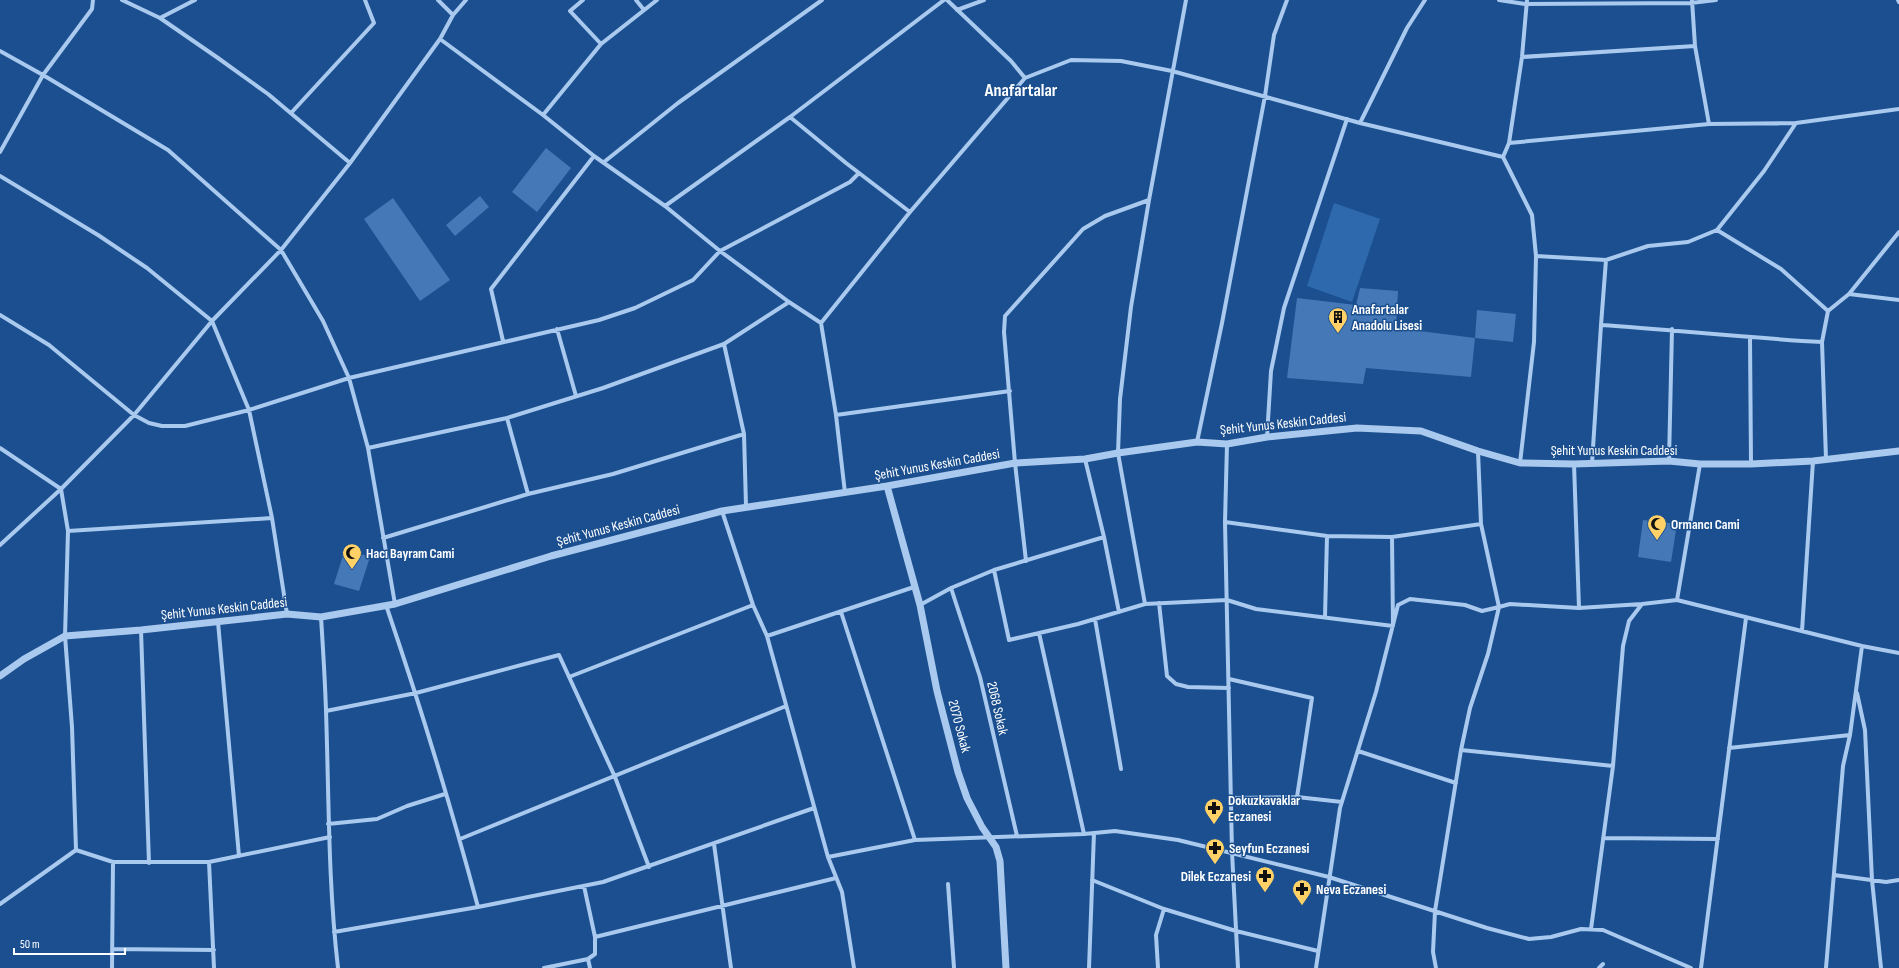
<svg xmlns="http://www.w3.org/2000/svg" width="1899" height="968" viewBox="0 0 1899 968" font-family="'Sofia Sans Condensed',sans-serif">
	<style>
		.green { fill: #2e69ad }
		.building { fill: #4478b7 }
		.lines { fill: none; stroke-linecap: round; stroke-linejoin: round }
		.minor { stroke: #a9c9ee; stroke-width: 4 }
		.tertiary { stroke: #a9c9ee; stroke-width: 7 }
		.labels { text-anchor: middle; stroke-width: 3; stroke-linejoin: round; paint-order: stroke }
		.poi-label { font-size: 14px; font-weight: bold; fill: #fff; stroke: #1b4f8f; text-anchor: start }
		.street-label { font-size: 14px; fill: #fff; stroke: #1b4f8f }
		.district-label { font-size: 18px; font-weight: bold; fill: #fff; stroke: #1b4f8f }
	</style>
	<rect width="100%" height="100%" fill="#1b4f8f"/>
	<path class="green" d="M1334,203L1380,219L1352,302L1307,286Z"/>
	<path class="building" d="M546,148L571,168L537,212L512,192Z
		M480,196L489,207L455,236L446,225Z
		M393,198L450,280L420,301L364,219Z
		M1360,288L1398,291L1396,328L1475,338L1471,377L1366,368L1363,384L1287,378L1297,298L1356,305Z
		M1477,310L1516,314L1513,342L1475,338Z
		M1643,520L1677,524L1671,562L1638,557Z
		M345,549L370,557L359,591L334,584Z"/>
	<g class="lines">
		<path class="minor" d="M122,0L160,18L218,58L268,94L350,163
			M438,0L453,15
			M583,0L570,11L601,44
			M636,0L644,10
			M947,0L1011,61L1025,78
			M1499,0L1525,4L1691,3L1716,0
			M1898,0L1899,2
			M957,10L984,0
			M160,18L195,0
			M440,39L543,115L594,156L665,206L720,251L789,302L821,323
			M0,51L43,75L168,150L281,250L323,321L349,378L368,448L395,604
			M1522,57L1695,46
			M291,113L374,23L365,0
			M543,115L601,44L657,0
			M790,117L846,163L910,212
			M1360,123L1407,28L1425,0
			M1709,124L1796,123
			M1509,143L1709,124L1695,46L1692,0
			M0,152L43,75L92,9L93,0
			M604,162L678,103L822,0
			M0,176L98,235L147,268L212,321L249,410L272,518L287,614
			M665,206L790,117L944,0
			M1717,230L1781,269L1828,311
			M1536,256L1606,260L1648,246L1688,242L1717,230L1764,171L1796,123L1899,109
			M1849,294L1899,300
			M0,315L49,345L134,415L149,423L162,426H185L249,410L349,378L599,320L635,308L693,280L720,251L850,182L859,173
			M1601,325L1606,260
			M557,329L576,396
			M1750,338L1751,464
			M503,341L491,289L594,156
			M724,344L744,434L746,506
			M836,415L1010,391
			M507,418L528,494
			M1267,437L1271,371L1284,308L1347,119
			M1197,442L1222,323L1265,96L1274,35L1287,0
			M1227,444L1225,522L1232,852L1238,968
			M0,448L61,489L0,545
			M368,448L507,418L603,388L724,344L789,302
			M1085,459L1104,537L1119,612
			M1826,459L1822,342L1828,311L1849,294L1899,232
			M1669,461L1672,329
			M1520,463L1534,342L1536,256L1532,215L1503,157L1509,143L1522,57L1527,0
			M1592,463L1601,325C1675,330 1748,338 1822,342
			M1574,464L1579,608
			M845,493L836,415L821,323L910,212L1025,78L1071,60L1121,61L1172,71L1360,123L1503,157
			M722,511L753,605L767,636L828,857L842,892L854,968
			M1225,522L1327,536L1392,537L1481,524
			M68,531L272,518
			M383,538L528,494L613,474L744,434
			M1026,561L1015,463L1004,332L1005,316L1083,229L1105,216L1149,200
			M994,570L1009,640L1078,624L1145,604L1227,600L1256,609L1393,626L1392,537
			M951,588L980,677L1017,836
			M1677,600L1700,464
			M1159,603L1167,676L1176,684L1188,687L1229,688
			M1145,604L1118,453L1120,399L1131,307L1149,200L1186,0
			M386,605C420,705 451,806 478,907
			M920,605L951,588L994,570L1104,537
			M841,612L915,840
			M321,617C323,648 325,679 326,711C329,797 328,882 338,968
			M1325,617L1327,536
			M1095,619L1121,769
			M218,622L239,856
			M141,630L149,863
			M1802,631L1813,461
			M1039,633L1084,834
			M767,636L914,587
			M569,677L753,605
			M1229,679L1312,698L1297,797
			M1857,693L1865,730L1872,880L1881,968
			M326,711L416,693L559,655L615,777L649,867
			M1729,748L1850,735
			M1461,750L1613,766
			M1358,751L1456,783
			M1231,798L1297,797L1342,802
			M328,824L377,819L407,806L445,794
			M1603,838L1718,839
			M460,839L786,706
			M714,844L731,968
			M76,850L72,727L65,636L68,531L61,489L134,415L212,321L281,250L350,163L440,39L453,15L466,0
			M76,850L113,862H209L330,837
			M828,857L915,840L1084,834L1115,831L1178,840L1329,877L1487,928L1529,939L1551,937L1581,929L1603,930L1691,968
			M209,862L214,968
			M1834,875L1886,882L1899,880
			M1092,880L1164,909L1236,931L1318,951
			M948,884L954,968
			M0,904L76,850
			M1591,929L1613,766L1623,646L1629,621L1642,604L1677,600L1862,646L1899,653
			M334,932L478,907L603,882L814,808
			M595,937L836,878
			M112,949L214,950
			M588,959L590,968
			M112,968L113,862
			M544,968L588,959L595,954V937L584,886
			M1089,968L1094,833
			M1158,968L1156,935L1164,909
			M1316,968L1340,808L1376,692L1398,605L1410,599L1465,605L1482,611L1499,607L1481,524L1478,451
			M1436,968L1433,952L1435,911L1461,750L1470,708L1488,654L1499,607L1510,604L1579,608L1642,604
			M1599,968L1603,964
			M1701,968L1746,618
			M1826,968L1843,766L1850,735L1862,646"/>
		<path class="tertiary" d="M887,486L920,605L937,691L958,772L967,798L982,827L996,847L1000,861L1006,968
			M0,676L24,659L65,636L141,630L287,614L321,617L395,604L551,556L722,511L887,486L1015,463L1085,459L1118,453L1197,442L1227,444L1267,437L1357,428L1421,431L1478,451L1520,463L1574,464L1669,461L1700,464H1751L1813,461L1899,451"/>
	</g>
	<defs>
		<symbol id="building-pin" viewBox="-11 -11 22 30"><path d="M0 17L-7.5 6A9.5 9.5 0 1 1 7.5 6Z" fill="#ffd166" stroke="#1b4f8f"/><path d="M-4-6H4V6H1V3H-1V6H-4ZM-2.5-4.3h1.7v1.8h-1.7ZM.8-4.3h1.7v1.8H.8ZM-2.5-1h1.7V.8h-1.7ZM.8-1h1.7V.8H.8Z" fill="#111"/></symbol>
		<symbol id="mosque-pin" viewBox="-11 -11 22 30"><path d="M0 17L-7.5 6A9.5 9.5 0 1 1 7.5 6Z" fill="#ffd166" stroke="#1b4f8f"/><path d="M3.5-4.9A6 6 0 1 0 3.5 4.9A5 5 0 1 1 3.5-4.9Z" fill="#111"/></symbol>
		<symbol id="pharmacy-pin" viewBox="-11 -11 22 30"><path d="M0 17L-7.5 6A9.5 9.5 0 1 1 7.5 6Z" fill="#ffd166" stroke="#1b4f8f"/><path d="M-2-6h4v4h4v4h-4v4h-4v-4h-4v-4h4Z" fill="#111"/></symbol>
	</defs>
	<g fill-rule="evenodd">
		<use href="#building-pin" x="1327" y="306" width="22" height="30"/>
		<use href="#mosque-pin" x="1646" y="513" width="22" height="30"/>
		<use href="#mosque-pin" x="341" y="542" width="22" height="30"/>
		<use href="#pharmacy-pin" x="1203" y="797" width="22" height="30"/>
		<use href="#pharmacy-pin" x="1204" y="837" width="22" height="30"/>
		<use href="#pharmacy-pin" x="1254" y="865" width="22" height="30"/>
		<use href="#pharmacy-pin" x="1291" y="878" width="22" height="30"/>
	</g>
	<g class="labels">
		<g class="poi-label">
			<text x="1352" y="314">Anafartalar<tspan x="1352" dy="16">Anadolu Lisesi</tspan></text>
			<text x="1671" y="529">Ormancı Cami</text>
			<text x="366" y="558">Hacı Bayram Cami</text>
			<text x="1228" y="805">Dokuzkavaklar<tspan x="1228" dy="16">Eczanesi</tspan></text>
			<text x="1229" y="853">Seyfun Eczanesi</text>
			<text x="1251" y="881" text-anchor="end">Dilek Eczanesi</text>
			<text x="1316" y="894">Neva Eczanesi</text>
		</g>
		<g class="street-label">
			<text transform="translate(1283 423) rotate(-6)" y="5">Şehit Yunus Keskin Caddesi</text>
			<text x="1614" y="455">Şehit Yunus Keskin Caddesi</text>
			<text transform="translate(937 464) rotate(-10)" y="5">Şehit Yunus Keskin Caddesi</text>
			<text transform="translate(618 525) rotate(-15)" y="5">Şehit Yunus Keskin Caddesi</text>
			<text transform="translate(224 608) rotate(-6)" y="5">Şehit Yunus Keskin Caddesi</text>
			<text transform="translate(998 708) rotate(77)" y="5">2068 Sokak</text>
			<text transform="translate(960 726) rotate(75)" y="5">2070 Sokak</text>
		</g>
		<g class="district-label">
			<text x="1021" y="96">Anafartalar</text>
		</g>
	</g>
	<path d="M14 948v6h111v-6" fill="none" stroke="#ffffff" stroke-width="2"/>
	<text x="20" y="948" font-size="12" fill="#ffffff" stroke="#1b4f8f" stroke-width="3" paint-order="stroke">50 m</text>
</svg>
